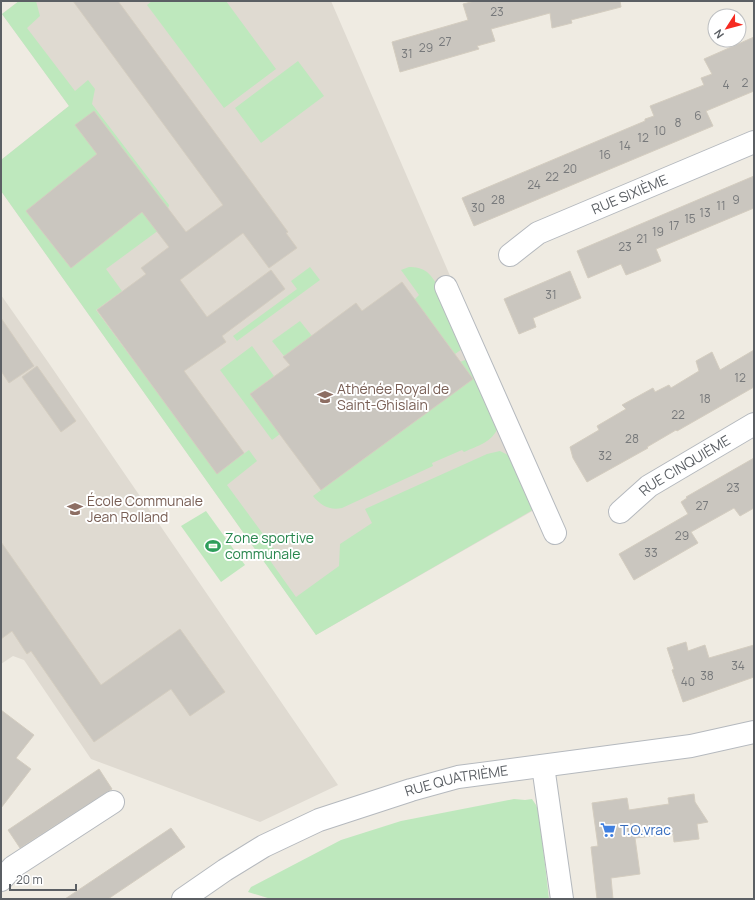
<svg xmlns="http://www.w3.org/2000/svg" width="755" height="900" viewBox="0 0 755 900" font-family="Manrope,sans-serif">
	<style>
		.education { fill: #dfdad1 }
		.green { fill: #bee8bd }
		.building { fill: #cac6bf; stroke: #d4cdc0 }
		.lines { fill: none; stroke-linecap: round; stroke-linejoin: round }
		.minor-casing { stroke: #b5b9be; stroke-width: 24 }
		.minor { stroke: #fff; stroke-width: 22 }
		.labels { text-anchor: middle; stroke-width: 4; stroke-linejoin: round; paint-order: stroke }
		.number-label { font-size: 12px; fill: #77797b }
		.street-label { font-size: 14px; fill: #5b5f64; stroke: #fff }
		.education-label { font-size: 14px; fill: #785e54; stroke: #fff; text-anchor: start }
		.leisure-label { font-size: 14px; fill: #27864d; stroke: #fff; text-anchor: start }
		.shop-label { font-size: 14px; fill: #366cbe; stroke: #fff; text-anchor: start }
	</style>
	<rect width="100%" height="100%" fill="#efebe2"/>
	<path class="education" d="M19,1H331L548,502L316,635L1,191V160L69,106L2,14Z
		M1,295L48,362L338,785L260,822L91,759L24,660L13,656L1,664Z"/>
	<path class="green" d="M19,1H36L40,16L27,28L75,91L88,80L95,89L92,104L169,205L163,227L106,269L122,291L96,310L217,473L249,450L257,461L227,485L277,553L269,559L296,597L339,566L340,544L372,523L365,509L487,454L500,451L512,457L536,508L316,635L1,191V160L69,106L2,14Z
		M152,1H226L276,69L224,108L147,5Z
		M298,61L324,96L261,143L235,108Z
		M310,267L320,280L237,341L233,336L297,289L291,281Z
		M409,267C415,267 422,268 427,272C441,283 457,329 465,347L455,354L414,300L419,295L401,270Z
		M300,321L312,336L284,356L272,341Z
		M252,346L274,376L250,394L280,434L272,440L220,370Z
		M470,358L498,427C493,442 477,446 464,452L462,450L432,463L433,466L342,508C330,511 320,505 313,496L472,379L460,362Z
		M206,511L245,565L221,582L181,526Z
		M514,799L525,800L532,799L536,805L539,812L549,899H271L248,892L251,887L341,840L401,821Z"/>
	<path class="building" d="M73,1H118L288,232L286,233L297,248L269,268L243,233L180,280L207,317L271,270L285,289L222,336L226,342L184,371L244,453L217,474L97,310L146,274L141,268L169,247L142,212L71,268L26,211L97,154L75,125L94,111L186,232L223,205Z
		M475,1H620L621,7L571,20L572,23L552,28L550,13L491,29L495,41L477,46L479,49L400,72L392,42L468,20L463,4Z
		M754,37V91L706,111L713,126L474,226L462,198L645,121V119L654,116L650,106L704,85L701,78L712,74L704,59Z
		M754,176V208L656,249L661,261L644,268L626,275L621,264L588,278L577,251Z
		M570,271L581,298L533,318L536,327L519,334L504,299Z
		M402,282L473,379L321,490L250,394L290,365L283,357L356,303L362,311Z
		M1,318L34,366L9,383L1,371Z
		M754,350V387L677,431L676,430L647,447L648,448L587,482L573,458L570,447L599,430L597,426L626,409L622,405L653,388L655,392L669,385L671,388L699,371L696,361L712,352L720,370Z
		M37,366L76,421L61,432L22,377Z
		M754,458V508L740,516L734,508L691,532L698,543L634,580L619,554L688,514L681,502L687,498L686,497Z
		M1,542L101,685L180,629L225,692L190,716L171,689L94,742L31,651L27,654L12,631L1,639Z
		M686,642L688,651L705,645L709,658L754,645V677L683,702L672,670L674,669L667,648Z
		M1,710L34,735L16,758L31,769L1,808Z
		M99,769L112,789L20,848L8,830Z
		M694,794L695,802L708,822L697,824L699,839L674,842L673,834L635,838L640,874L611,878L613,899H597L591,847L598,846L592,803L627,798L629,810L669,804L668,798Z
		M171,828L185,847L108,899H65Z"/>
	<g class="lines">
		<defs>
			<g id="minor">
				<path id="s1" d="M510,255L538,233L754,142"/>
				<path d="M446,287L555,533"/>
				<path id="s2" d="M620,512L649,486L754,424"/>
				<path d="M543,766L562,899"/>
				<path d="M1,880L13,867L113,802"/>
				<path id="s3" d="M183,899L225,870L264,846L319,820L411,790L458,777L691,746L754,732"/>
			</g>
		</defs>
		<use href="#minor" class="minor-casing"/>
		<use href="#minor" class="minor"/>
	</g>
	<defs>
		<symbol id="school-bare" viewBox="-9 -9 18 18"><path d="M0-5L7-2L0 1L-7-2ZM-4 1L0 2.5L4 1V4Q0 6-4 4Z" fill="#8d6e63" stroke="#fff" stroke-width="2.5" paint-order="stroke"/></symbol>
		<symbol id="stadium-bare" viewBox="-9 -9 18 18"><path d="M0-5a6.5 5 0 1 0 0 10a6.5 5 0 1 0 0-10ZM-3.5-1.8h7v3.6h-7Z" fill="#2e9e5b" stroke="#fff" stroke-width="2.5" paint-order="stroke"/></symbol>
		<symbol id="supermarket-bare" viewBox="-9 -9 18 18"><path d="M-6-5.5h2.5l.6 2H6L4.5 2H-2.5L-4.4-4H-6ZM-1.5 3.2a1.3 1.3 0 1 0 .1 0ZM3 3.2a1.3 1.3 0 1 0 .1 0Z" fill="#3f7fe0" stroke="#fff" stroke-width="2.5" paint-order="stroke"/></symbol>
	</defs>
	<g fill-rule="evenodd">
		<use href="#school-bare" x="314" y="386" width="22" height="22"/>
		<use href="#school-bare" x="64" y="498" width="22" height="22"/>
		<use href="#stadium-bare" x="202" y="535" width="22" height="22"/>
		<use href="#supermarket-bare" x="597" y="819" width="22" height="22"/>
	</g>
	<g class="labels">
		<g class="number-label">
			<text x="497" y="16">23</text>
			<text x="445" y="46">27</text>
			<text x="426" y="52">29</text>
			<text x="407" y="58">31</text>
			<text x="745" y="87">2</text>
			<text x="726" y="89">4</text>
			<text x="698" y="120">6</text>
			<text x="678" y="127">8</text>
			<text x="660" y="135">10</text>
			<text x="643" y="142">12</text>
			<text x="625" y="150">14</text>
			<text x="605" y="159">16</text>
			<text x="570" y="173">20</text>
			<text x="552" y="181">22</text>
			<text x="534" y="189">24</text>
			<text x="498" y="204">28</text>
			<text x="736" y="204">9</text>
			<text x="721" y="210">11</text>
			<text x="478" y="212">30</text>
			<text x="705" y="217">13</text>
			<text x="690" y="223">15</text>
			<text x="674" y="230">17</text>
			<text x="658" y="236">19</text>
			<text x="642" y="243">21</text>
			<text x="625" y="251">23</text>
			<text x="551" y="299">31</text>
			<text x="740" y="382">12</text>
			<text x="705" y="403">18</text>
			<text x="678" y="419">22</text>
			<text x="632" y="443">28</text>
			<text x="605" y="460">32</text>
			<text x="733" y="492">23</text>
			<text x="702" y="510">27</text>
			<text x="682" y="540">29</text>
			<text x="651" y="557">33</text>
			<text x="738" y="670">34</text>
			<text x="707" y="680">38</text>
			<text x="688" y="686">40</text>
		</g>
		<g class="street-label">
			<text dy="5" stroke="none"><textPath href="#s1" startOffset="135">RUE SIXIÈME</textPath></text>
			<text dy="5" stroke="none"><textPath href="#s2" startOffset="80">RUE CINQUIÈME</textPath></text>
			<text dy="5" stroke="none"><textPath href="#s3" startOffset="301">RUE QUATRIÈME</textPath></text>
		</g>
		<g class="education-label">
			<text x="337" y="394">Athénée Royal de<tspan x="337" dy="16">Saint-Ghislain</tspan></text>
			<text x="87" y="506">École Communale<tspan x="87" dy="16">Jean Rolland</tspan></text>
		</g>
		<g class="leisure-label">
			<text x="225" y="543">Zone sportive<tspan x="225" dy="16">communale</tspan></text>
		</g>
		<g class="shop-label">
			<text x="620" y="835">T.O.vrac</text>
		</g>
	</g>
	<rect width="755" height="900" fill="none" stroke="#5b5f64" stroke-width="4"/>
	<g transform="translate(727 28) rotate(234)"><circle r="19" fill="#ffffff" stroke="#bdbfc1"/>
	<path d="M0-3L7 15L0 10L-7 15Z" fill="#f62a21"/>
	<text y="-6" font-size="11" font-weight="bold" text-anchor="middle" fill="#5b5f64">N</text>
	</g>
	<path d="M10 884v6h66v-6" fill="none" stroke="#5b5f64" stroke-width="2"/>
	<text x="16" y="884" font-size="12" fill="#5b5f64" stroke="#ffffff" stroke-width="3" paint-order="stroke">20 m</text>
</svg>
